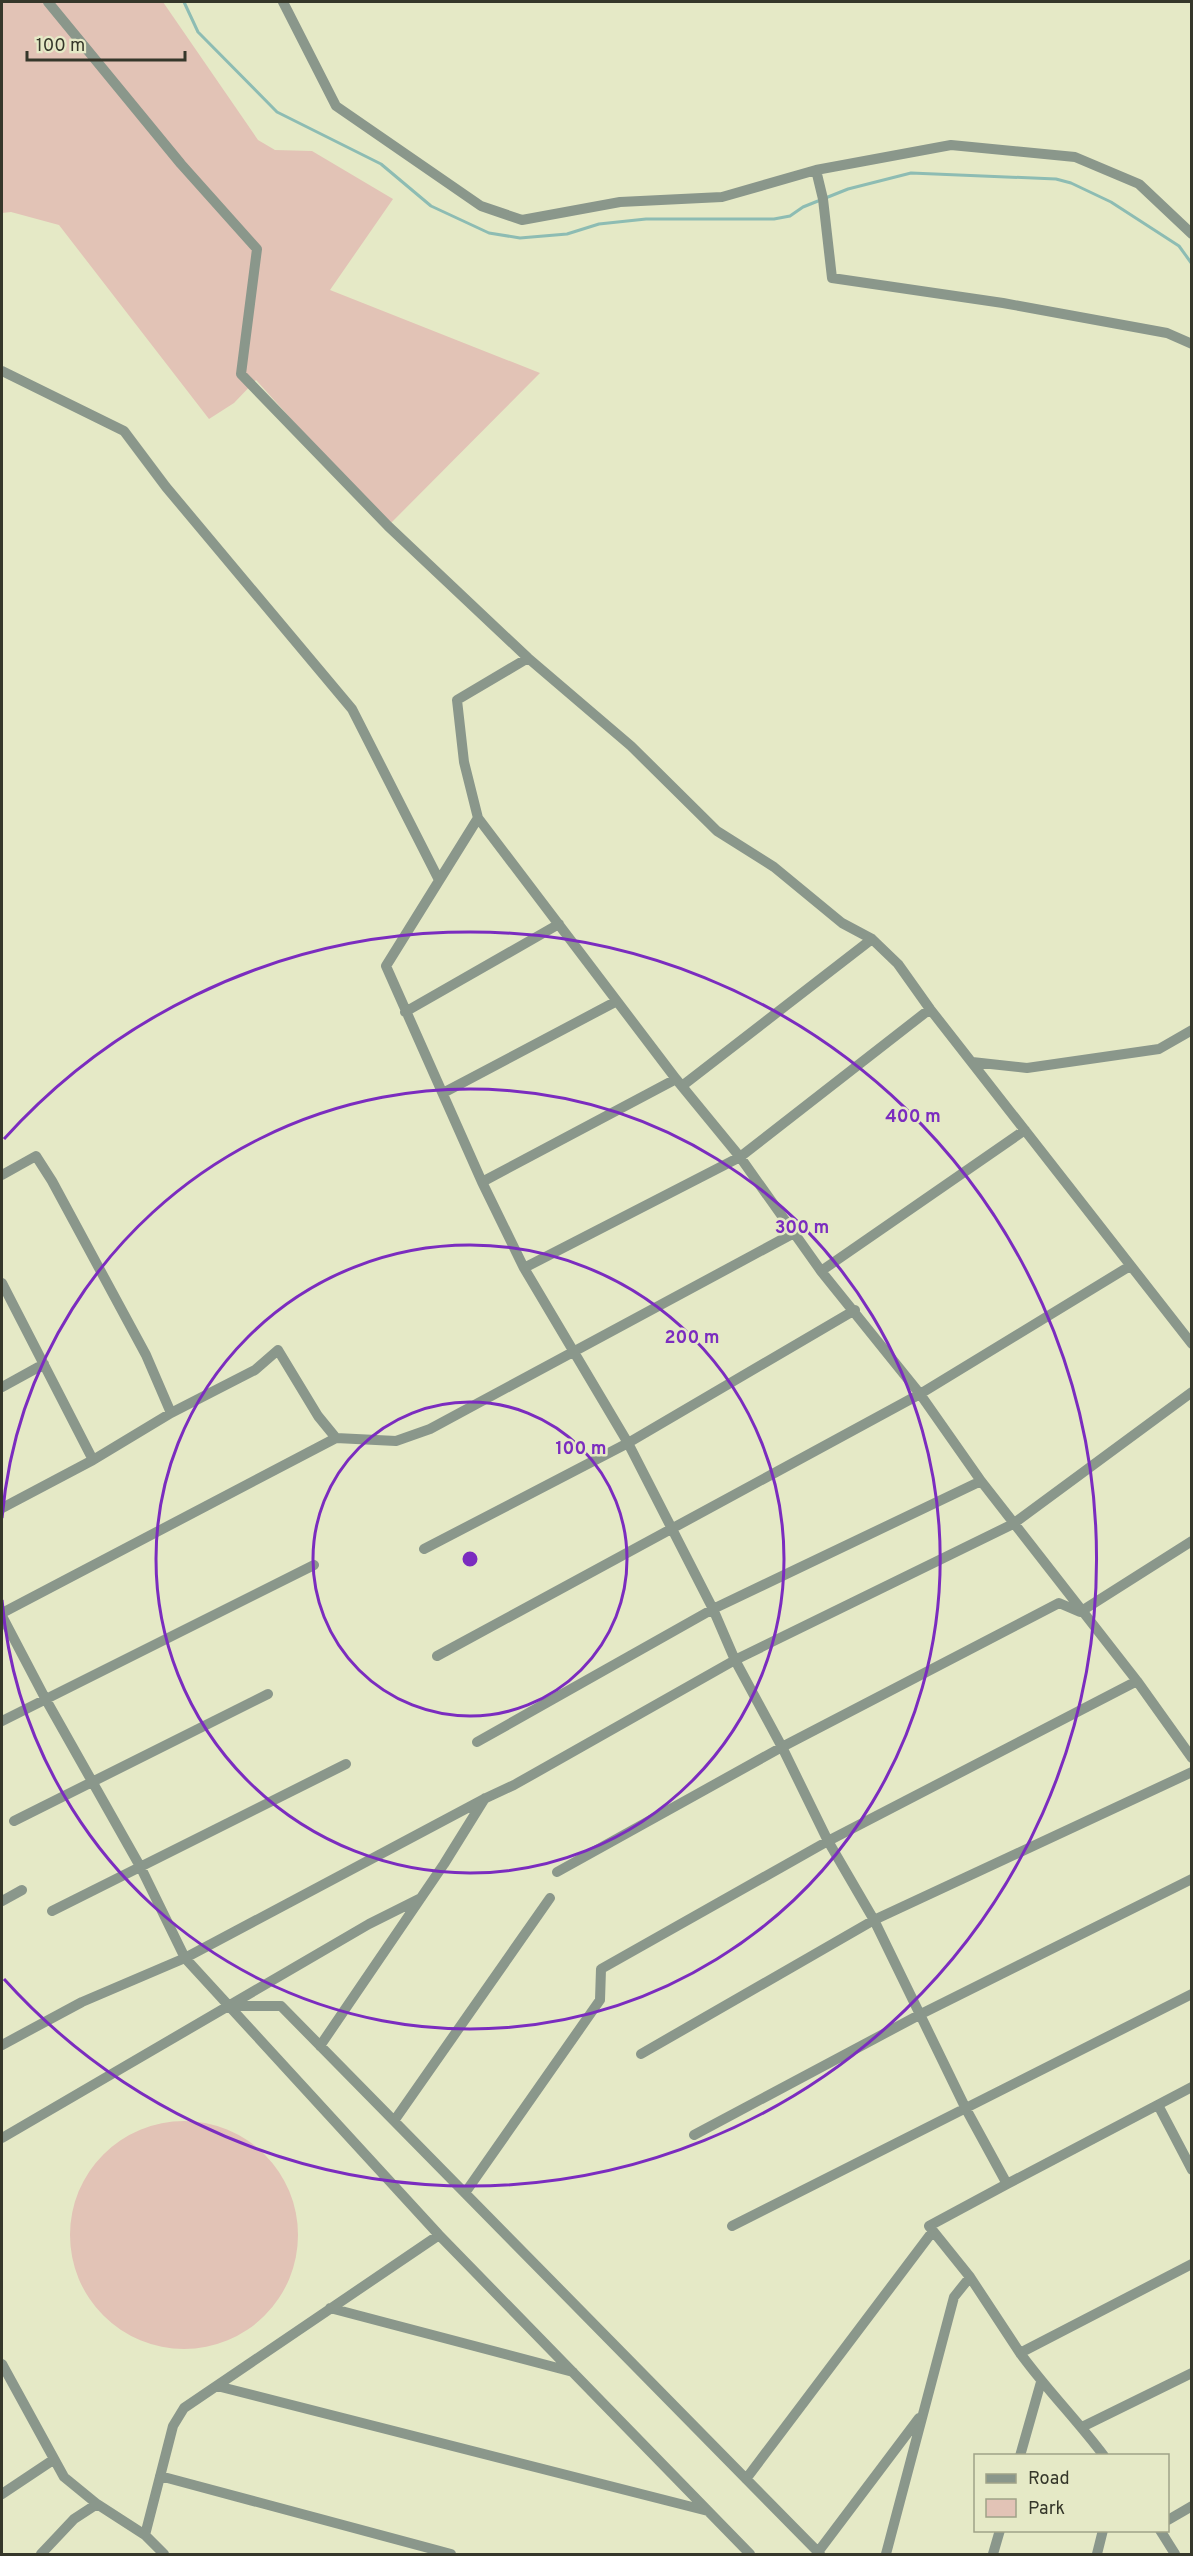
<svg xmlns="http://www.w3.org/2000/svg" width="1193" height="2556" viewBox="0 0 1193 2556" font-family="Overpass,sans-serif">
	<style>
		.green { fill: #e2c3b6 }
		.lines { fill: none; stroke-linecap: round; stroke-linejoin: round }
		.stream { stroke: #8dbcb3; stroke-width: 3 }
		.minor { stroke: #8a978b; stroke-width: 10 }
		.ring { fill: none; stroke: #7b2cbf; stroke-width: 3 }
		.centre { fill: #7b2cbf; stroke: #e5e9c6; stroke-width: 3 }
		.ring-label { font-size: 18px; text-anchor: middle; font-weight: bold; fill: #7b2cbf; stroke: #e5e9c6; stroke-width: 5; stroke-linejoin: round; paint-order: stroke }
	</style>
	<rect width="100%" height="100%" fill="#e5e9c6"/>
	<path class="green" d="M2,2H163L258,140L275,150L312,151L393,199L330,290L540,373L388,526L256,380L234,403L209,419L59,225L11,212L2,213Z
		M70 2235a114 114 0 1 1 228 0a114 114 0 1 1-228 0Z"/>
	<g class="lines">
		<path class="stream" d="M184,2L198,32L277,112L381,164L431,206L489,233L520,238L567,234L599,224L646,219H774L790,216L803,207L848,189L911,173L1056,179L1071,183L1111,202L1179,246L1192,264"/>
		<path class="minor" d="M48,2L181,164L257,249L241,374L388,526L528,658L631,746L717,831L774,867L842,923L872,939L898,964L930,1009L1192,1344
			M283,2L336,106L481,206L522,220L620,202L722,197L816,170L951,145L1075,157L1139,184L1192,234
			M816,170L823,199L832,278L1003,303L1167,333L1192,344
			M2,371L124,431L166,487L352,709L439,880
			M528,658L457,700L464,762L478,818L676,1079L740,1157L821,1271L920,1394L981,1481L1137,1681L1192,1758
			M478,818L386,966L482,1182L524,1268L628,1443L713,1609L735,1660L782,1747L828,1841L874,1920L966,2109L1007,2184L929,2226L970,2277L954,2297L886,2554
			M405,1012L559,924
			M972,1062L1027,1068L1159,1049L1192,1030
			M682,1086L872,939
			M443,1093L617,1001
			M2,1175L36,1156L52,1181L146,1355L171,1413
			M482,1182L676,1079
			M524,1268L740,1157L930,1009
			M821,1271L1025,1130
			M2,1283L93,1460
			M2,1387L44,1364
			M2,1508L93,1460L171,1413L255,1370L278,1350L318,1416L336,1438
			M424,1549L628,1443L855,1310
			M2,1613L336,1438L396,1441L430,1429L794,1233
			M2,1616L45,1698L141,1868L185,1958L439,2235L750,2554
			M437,1656L920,1394L1130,1266
			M2,1721L314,1565
			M477,1742L713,1609L981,1481
			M14,1821L268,1694
			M557,1872L782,1747L1059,1603L1080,1612L1192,1541
			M2,1901L22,1890
			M52,1911L346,1764
			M230,2006H281L820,2554
			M2,2045L82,2002L185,1958L486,1798L514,1785L735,1660L1013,1524L1192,1392
			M320,2046L444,1864L485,1798
			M641,2054L874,1920L1192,1772
			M1158,2105L1192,2170
			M394,2121L550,1898
			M694,2135L921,2014L1192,1879
			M2,2138L369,1924L421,1898
			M1007,2184L1192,2087
			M465,2193L600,2000L601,1969L828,1841L1137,1681
			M732,2226L1192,1994
			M970,2277L1020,2353L1192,2264
			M330,2308L573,2372
			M1020,2353C1046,2389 1077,2420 1104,2456
			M2,2364L64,2477L97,2504L145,2535L164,2554
			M217,2386L708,2511
			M1082,2427L1192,2373
			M1020,2456L1041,2382
			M160,2476L451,2554
			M746,2479L933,2231
			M2,2494L53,2460
			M1168,2520L1192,2506
			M1160,2530L1175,2554
			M145,2535L173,2426L184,2408L439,2235
			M818,2552L919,2418
			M41,2554L74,2519L97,2504
			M993,2554L1000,2530
			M1097,2554L1103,2530"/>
	</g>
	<g class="ring">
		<circle cx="470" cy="1559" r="157"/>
		<circle cx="470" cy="1559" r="314"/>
		<path d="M2 1518A470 470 0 1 1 2 1600"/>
		<path d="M4 1139A627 627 0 1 1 4 1979"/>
	</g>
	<circle cx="470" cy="1559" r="9" class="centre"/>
	<g class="ring-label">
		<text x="913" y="1122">400 m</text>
		<text x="802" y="1233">300 m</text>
		<text x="692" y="1343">200 m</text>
		<text x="581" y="1454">100 m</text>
	</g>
	<rect width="1193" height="2556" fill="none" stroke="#35372a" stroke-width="6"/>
	<rect x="974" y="2454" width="195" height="78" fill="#e5e9c6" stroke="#9fa288" stroke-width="1.5"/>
	<rect x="986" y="2474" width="30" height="9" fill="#8a978b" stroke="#9fa288" stroke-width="1.5"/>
	<text x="1028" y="2484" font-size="18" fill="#35372a">Road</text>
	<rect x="986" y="2499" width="30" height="18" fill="#e2c3b6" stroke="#9fa288" stroke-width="1.5"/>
	<text x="1028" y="2514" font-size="18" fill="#35372a">Park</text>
	<path d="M27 51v9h158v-9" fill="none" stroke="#35372a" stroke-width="3"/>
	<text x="36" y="51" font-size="18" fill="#35372a" stroke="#e5e9c6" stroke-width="4.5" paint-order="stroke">100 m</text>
</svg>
